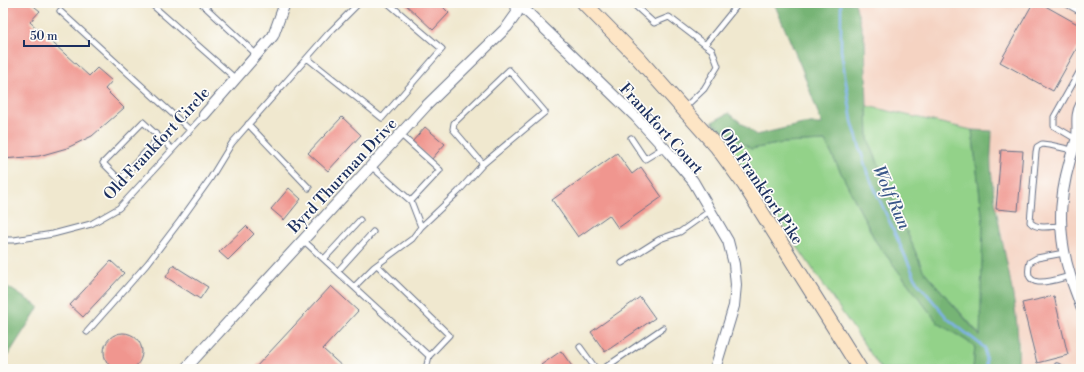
<svg xmlns="http://www.w3.org/2000/svg" width="1084" height="372" viewBox="0 0 1084 372" font-family="'Libre Bodoni',serif">
	<style>
		.built { fill: #f5d3c2 }
		.green { fill: #93d289; stroke: #578074 }
		.forest { fill: #76b475; stroke: #48726a }
		.lines { fill: none; stroke-linecap: round; stroke-linejoin: round }
		.stream { stroke: #7fb2ec; stroke-width: 2.5 }
		.building { fill: #f0968f }
		.service-casing { stroke: #667086; stroke-width: 7 }
		.minor-casing { stroke: #667086; stroke-width: 12 }
		.secondary-casing { stroke: #667086; stroke-width: 16 }
		.service { stroke: #fff; stroke-width: 5 }
		.minor { stroke: #fff; stroke-width: 10 }
		.secondary { stroke: #fde5c5; stroke-width: 14 }
		.labels { text-anchor: middle; stroke-width: 3.5; stroke-linejoin: round; paint-order: stroke }
		.street-label { font-size: 16px; fill: #1b2f5e; stroke: #fdfcf7 }
		.water-label { font-size: 17px; font-style: italic; fill: #395689; stroke: #fdfcf7 }
	</style>
	<rect width="100%" height="100%" fill="#fdfcf7"/>
	<filter id="ink" filterUnits="userSpaceOnUse"><feTurbulence type="fractalNoise" baseFrequency=".025" numOctaves="2"/><feDisplacementMap in="SourceGraphic" scale="8" xChannelSelector="R" yChannelSelector="G"/><feConvolveMatrix kernelMatrix="1 2 1 2 8 2 1 2 1" color-interpolation-filters="sRGB"/></filter>
	<filter id="wash" filterUnits="userSpaceOnUse"><feTurbulence type="fractalNoise" baseFrequency=".012" numOctaves="4" result="noise"/><feDisplacementMap in="SourceGraphic" scale="16" xChannelSelector="R" yChannelSelector="G"/><feGaussianBlur stdDeviation="0.9" result="paint"/><feColorMatrix in="noise" values="0 0 0 0 0 0 0 0 0 0 0 0 0 0 0 0 0 1.4 0 .05"/><feComposite in="paint" operator="in"/></filter>
	<g filter="url(#wash)">
		<rect width="100%" height="100%" fill="#f0e8cf"/>
		<path class="built" d="M855,3H1081V369H1018L1020,347L991,167L992,132L972,130L867,106L865,41Z"/>
		<path class="green" d="M867,106L972,130L983,221L981,336L923,270L868,139Z
			M712,122L751,149L783,143L825,141L876,242L938,323L975,346L973,369H881Z"/>
		<path class="forest" d="M774,3H855L865,41L868,139L923,270L980,336L983,221L972,130L992,131C992,143 990,156 991,168C996,236 1022,300 1018,369H973L975,346L938,323L876,242L825,141L783,143L751,149L712,122L729,113L756,135L803,124H822L802,69Z
			M3,284L39,307L3,363Z"/>
		<g class="lines">
			<path class="stream" d="M841,3V50L852,121L867,172L917,282L948,319L985,348L986,369"/>
		</g>
		<g id="blocks">
			<path class="building" d="M3,3H30L40,11L30,22L89,76L97,68L112,81L105,89L124,108L92,136L67,148L39,156L3,159Z
				M404,3H439L449,13L433,30Z
				M1033,3H1040L1081,26V41L1053,91L1000,62Z
				M342,117L361,135L328,171L308,153Z
				M425,127L445,144L431,160L412,142Z
				M1001,150L1023,151L1018,211L996,209Z
				M617,153L632,174L641,167L662,197L618,228L609,215L578,237L552,200Z
				M289,188L301,199L284,220L271,209Z
				M246,226L254,234L228,260L219,252Z
				M111,261L124,273L83,317L70,305Z
				M173,265L208,287L200,299L166,277Z
				M331,286L358,311L323,349L345,369H306L304,366L301,369H254Z
				M1054,296L1068,355L1037,363L1022,303Z
				M640,297L655,318L605,352L591,332Z
				M104 352a19 19 0 1 1 38 0a19 19 0 1 1-38 0Z
				M561,351L574,369H544L541,365Z"/>
		</g>
	</g>
	<g filter="url(#ink)">
		<use href="#blocks" fill-opacity="0" stroke="#667086" stroke-width="1"/>
		<g class="lines">
			<defs>
				<path id="service" d="M150,3L236,79
					M201,3L257,55
					M632,3L654,23L669,17L712,50L718,66L704,89L684,108
					M1065,3L1081,12
					M60,11L190,130
					M705,45L739,3
					M307,58L382,118L442,49L388,3
					M248,124L309,188
					M159,137L120,180L103,163L143,122L172,149
					M631,138L645,159L663,148
					M1076,139L1054,126V117L1081,69
					M371,166L411,201L440,170L400,134
					M1061,226C1051,226 1037,230 1030,222L1036,152L1037,147L1042,144L1050,145L1072,150
					M421,227L458,192L483,164L545,112L509,70L454,123L453,129L483,164
					M3,240H14L53,234L91,224L119,208L204,115
					M303,240L429,356L426,369
					M1064,253L1037,258L1030,262C1021,293 1055,280 1070,276
					M324,259L360,220
					M622,263L660,239L680,232L711,210
					M377,265L449,335L429,356
					M338,271L373,232
					M354,287L374,267L412,239L421,227L411,201
					M87,332L148,263L180,221L210,179L232,143L328,34L359,3
					M580,347L596,369
					M1057,366L1063,369
					M603,369L663,328"/>
				<path id="minor" d="M518,3L636,117L669,153L693,181L728,241L734,264L736,285L734,306L715,369
					M1081,105C1074,117 1080,129 1076,141C1060,187 1055,227 1070,275C1073,286 1078,296 1081,307
					M204,115L273,36L285,3
					M185,369L426,106L507,27L517,13L516,3"/>
				<path id="secondary" d="M584,3L638,58L717,147L744,184L860,369"/>
			</defs>
			<use href="#service" class="service-casing"/>
			<use href="#minor" class="minor-casing"/>
			<use href="#secondary" class="secondary-casing"/>
			<use href="#service" class="service"/>
			<use href="#minor" class="minor"/>
			<use href="#secondary" class="secondary"/>
		</g>
	</g>
	<g class="labels">
		<g class="street-label">
			<text transform="translate(662 128) rotate(48)" y="6">Frankfort Court</text>
			<text transform="translate(156 143) rotate(-47)" y="6">Old Frankfort Circle</text>
			<text transform="translate(342 175) rotate(-47)" y="6">Byrd Thurman Drive</text>
			<text transform="translate(762 186) rotate(56)" y="6">Old Frankfort Pike</text>
		</g>
		<g class="water-label">
			<text transform="translate(892 197) rotate(66)" y="6">Wolf Run</text>
		</g>
	</g>
	<rect width="1084" height="372" fill="none" stroke="#fdfcf7" stroke-width="16"/>
	<path d="M24 40v6h65v-6" fill="none" stroke="#1b2f5e" stroke-width="2"/>
	<text x="30" y="40" font-size="12" fill="#1b2f5e" stroke="#fdfcf7" stroke-width="3" paint-order="stroke">50 m</text>
</svg>
